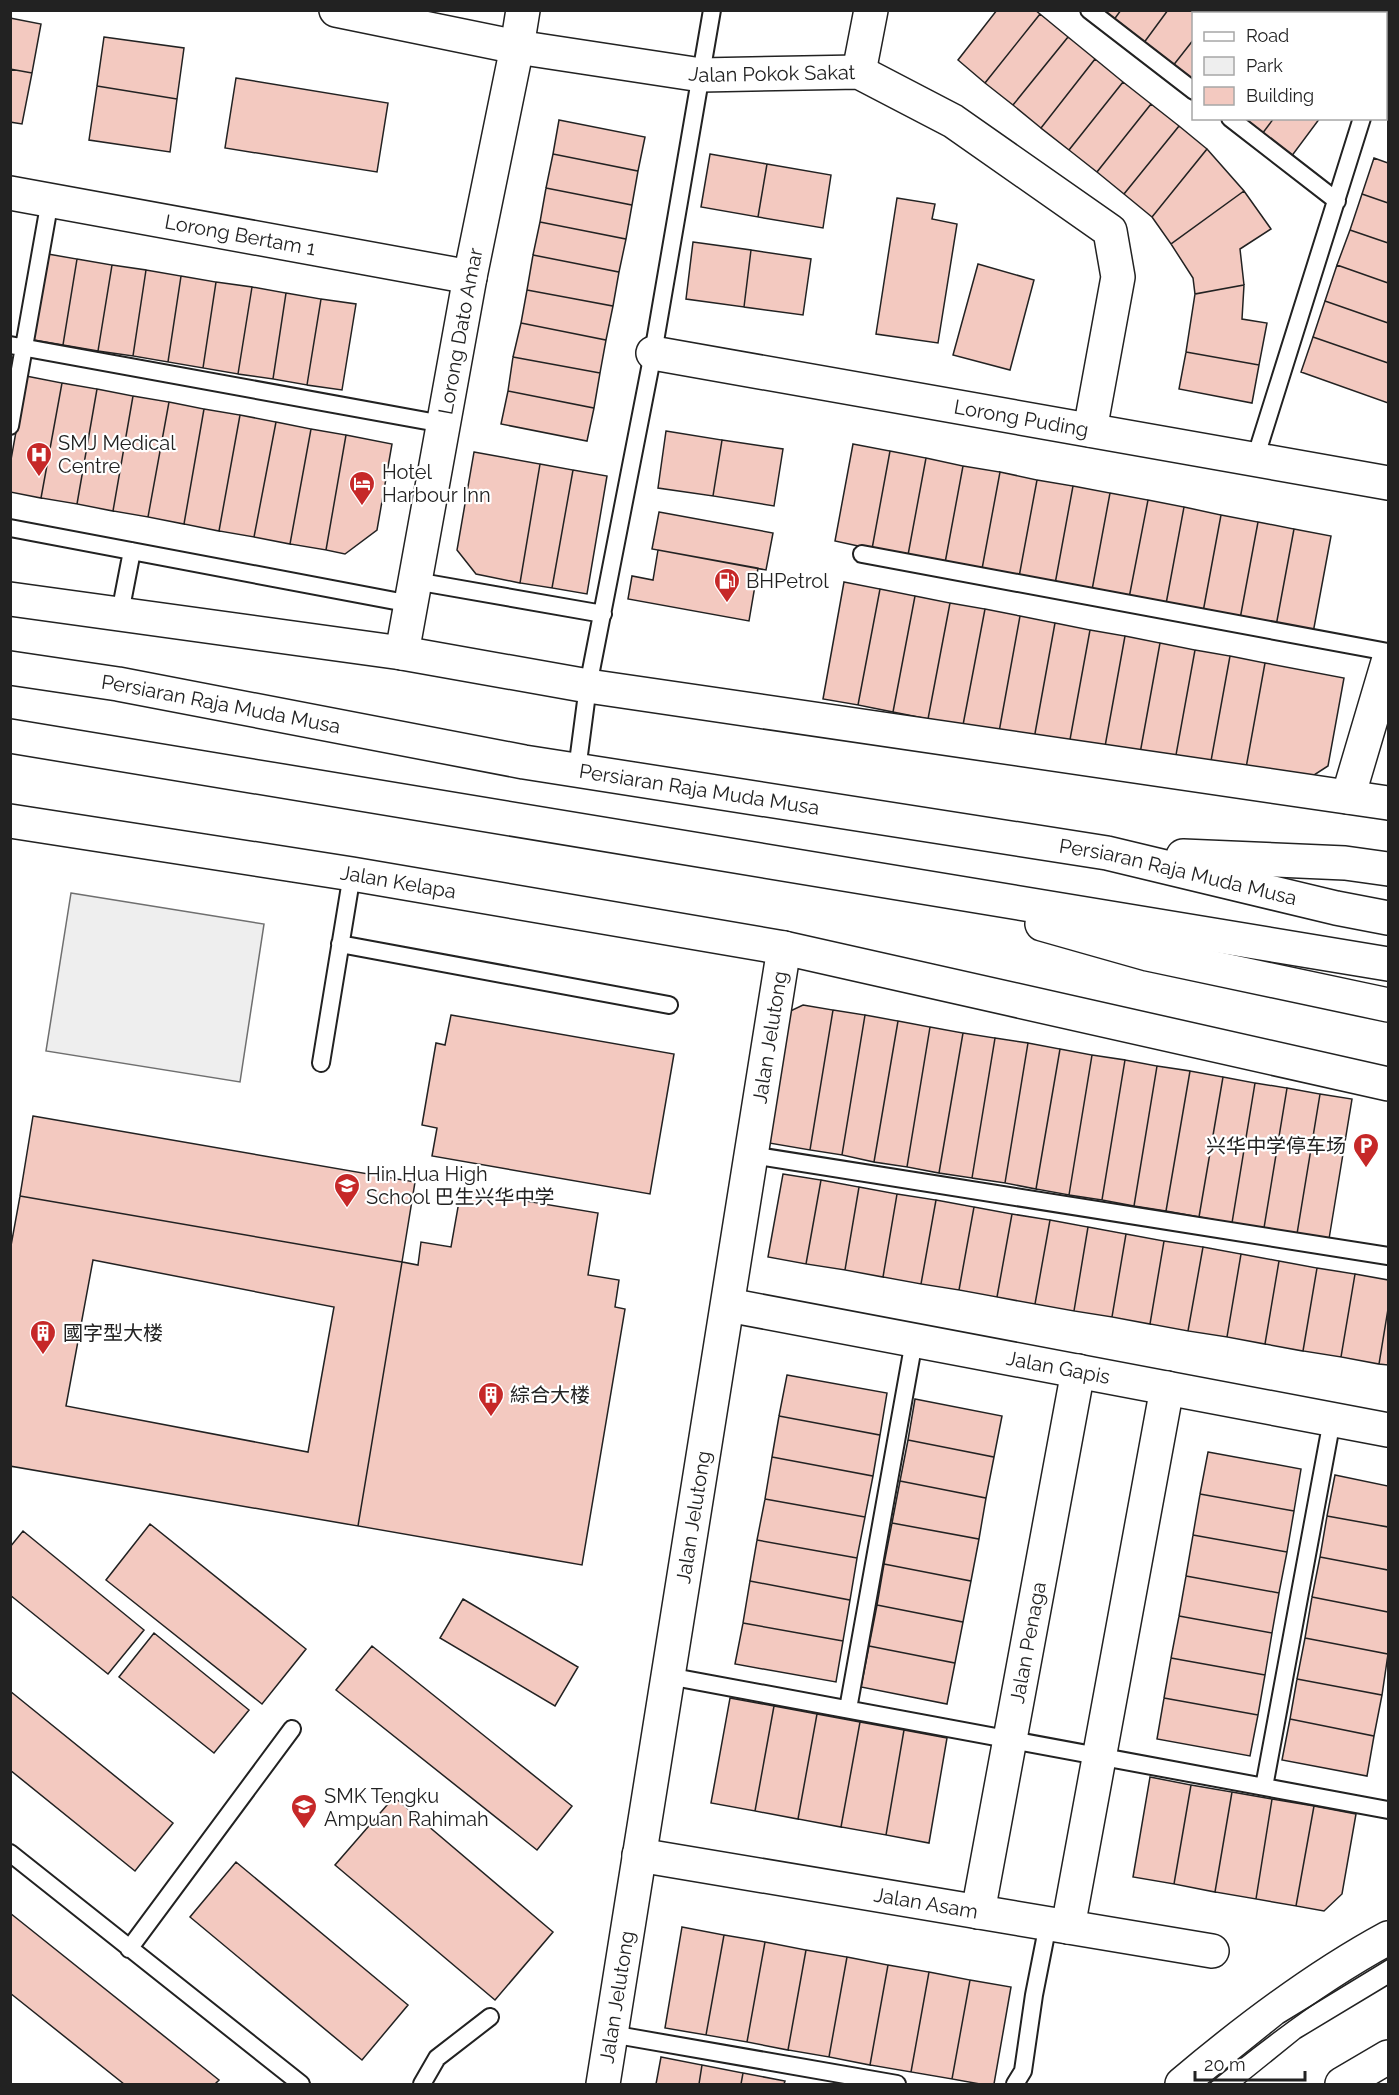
<svg xmlns="http://www.w3.org/2000/svg" width="1399" height="2095" viewBox="0 0 1399 2095" font-family="Raleway,'Noto Sans SC',sans-serif">
	<style>
		.green { fill: #eee; stroke: #6f6f6f; stroke-width: 1.5 }
		.building { fill: #f3c9c0; stroke: #222; stroke-width: 1.5; fill-rule: evenodd }
		.lines { fill: none; stroke-linecap: round; stroke-linejoin: round }
		.service-casing { stroke: #222; stroke-width: 20 }
		.minor-casing { stroke: #222; stroke-width: 36 }
		.tertiary-casing { stroke: #222; stroke-width: 36 }
		.trunk-casing { stroke: #222; stroke-width: 36 }
		.service { stroke: #fff; stroke-width: 16 }
		.minor { stroke: #fff; stroke-width: 33 }
		.tertiary { stroke: #fff; stroke-width: 33 }
		.trunk { stroke: #fff; stroke-width: 33 }
		.tram { stroke: #222; stroke-width: 1.5 }
		.labels { text-anchor: middle; stroke-width: 4.5; stroke-linejoin: round; paint-order: stroke }
		.street-label { font-size: 20px; fill: #222; stroke: #fff }
		.poi-label { font-size: 20px; fill: #222; stroke: #fff; text-anchor: start }
	</style>
	<rect width="100%" height="100%" fill="#fff"/>
	<path class="green" d="M71,893L264,924L240,1082L46,1051Z"/>
	<path class="building" d="M997,10H1035L1040,14L985,83L958,60Z
		M1099,10H1121L1113,21Z
		M1121,10H1168L1143,44L1113,21Z
		M1168,10H1215L1213,14H1194V39L1172,67L1143,44Z
		M1215,10H1254L1258,14H1213Z
		M1040,14L1068,37L1013,105L985,83Z
		M10,18L41,24L32,73L10,69Z
		M104,37L184,48L177,99L97,86Z
		M1068,37L1095,59L1041,128L1013,105Z
		M1194,39V83L1172,67Z
		M1095,59L1123,82L1069,150L1041,128Z
		M10,69L32,73L22,124L10,122Z
		M236,78L388,103L377,172L225,148Z
		M1123,82L1151,104L1097,172L1069,150Z
		M97,86L177,99L170,152L89,140Z
		M1151,104L1179,126L1124,194L1097,172Z
		M1241,118H1274L1262,134Z
		M1274,118H1320L1291,157L1262,134Z
		M559,120L645,137L638,171L553,154Z
		M1179,126L1207,149L1152,217L1124,194Z
		M1207,149L1244,191L1171,244L1152,217Z
		M553,154L638,171L632,205L546,188Z
		M710,154L767,164L758,217L701,207Z
		M1374,158L1388,163V203L1362,194Z
		M767,164L831,175L823,228L758,217Z
		M546,188L632,205L626,239L540,222Z
		M1244,191L1271,229L1240,249L1244,285L1195,294L1193,278L1171,244Z
		M1362,194L1388,203V243L1350,230Z
		M897,198L935,204L932,219L957,224L938,343L876,334Z
		M540,222L626,239L619,272L533,255Z
		M1350,230L1388,243V283L1337,265Z
		M693,242L751,250L744,307L686,299Z
		M751,250L811,259L803,315L744,307Z
		M42,253L77,259L63,345L28,339Z
		M533,255L619,272L613,306L527,290Z
		M77,259L112,265L98,351L63,345Z
		M978,264L1034,280L1010,370L953,355Z
		M112,265L146,270L133,356L98,351Z
		M1337,265L1388,283V323L1325,301Z
		M146,270L181,276L168,362L133,356Z
		M181,276L216,282L203,368L168,362Z
		M216,282L252,287L238,374L203,368Z
		M1244,285L1242,319L1267,323L1259,365L1186,352L1195,294Z
		M252,287L286,293L273,379L238,374Z
		M527,290L613,306L606,340L521,323Z
		M286,293L321,299L307,385L273,379Z
		M321,299L356,304L342,390L307,385Z
		M1325,301L1388,323V363L1313,337Z
		M521,323L606,340L600,373L513,357Z
		M1313,337L1388,363V403L1301,372Z
		M1186,352L1259,365L1252,403L1179,389Z
		M513,357L600,373L594,408L508,391Z
		M26,376L62,383L41,498L10,492V465Z
		M62,383L97,389L77,504L41,498Z
		M97,389L133,396L113,511L77,504Z
		M508,391L594,408L587,441L501,424Z
		M133,396L169,402L148,517L113,511Z
		M169,402L204,409L184,524L148,517Z
		M204,409L240,415L219,531L184,524Z
		M240,415L276,422L254,537L219,531Z
		M276,422L311,429L290,544L254,537Z
		M311,429L346,435L326,550L290,544Z
		M666,431L722,440L713,496L658,488Z
		M346,435L392,444L377,530L345,554L326,550Z
		M722,440L783,449L774,506L713,496Z
		M853,444L890,451L872,549L835,541Z
		M890,451L926,458L908,555L872,549Z
		M474,452L540,464L520,583L476,574L457,550Z
		M926,458L963,466L945,563L908,555Z
		M540,464L573,470L552,588L520,583Z
		M963,466L1000,472L982,569L945,563Z
		M573,470L607,476L587,594L552,588Z
		M1000,472L1037,480L1019,577L982,569Z
		M1037,480L1073,486L1055,584L1019,577Z
		M1073,486L1110,493L1092,590L1055,584Z
		M1110,493L1148,500L1129,598L1092,590Z
		M1148,500L1184,507L1166,604L1129,598Z
		M1184,507L1221,515L1203,612L1166,604Z
		M659,512L773,533L766,570L652,549Z
		M1221,515L1258,522L1240,619L1203,612Z
		M1258,522L1294,529L1276,626L1240,619Z
		M1294,529L1331,536L1313,633L1276,626Z
		M658,550L758,568L749,621L628,599L632,576L653,580Z
		M844,582L880,589L858,705L823,699Z
		M880,589L915,596L893,712L858,705Z
		M915,596L950,603L928,719L893,712Z
		M950,603L985,609L963,725L928,719Z
		M985,609L1020,616L999,732L963,725Z
		M1020,616L1055,623L1034,739L999,732Z
		M1055,623L1090,630L1069,745L1034,739Z
		M1090,630L1125,636L1104,752L1069,745Z
		M1125,636L1160,643L1139,759L1104,752Z
		M1160,643L1195,650L1174,766L1139,759Z
		M1195,650L1230,656L1209,772L1174,766Z
		M1230,656L1265,663L1244,779L1209,772Z
		M1265,663L1344,678L1328,766L1294,788L1244,779Z
		M803,1005L833,1010L810,1150L763,1142L784,1014Z
		M833,1010L865,1015L842,1155L810,1150Z
		M451,1015L674,1054L650,1194L432,1156L437,1128L422,1125L436,1043L445,1045Z
		M865,1015L898,1021L874,1162L842,1155Z
		M898,1021L930,1027L907,1167L874,1162Z
		M930,1027L963,1033L939,1173L907,1167Z
		M963,1033L995,1038L972,1178L939,1173Z
		M995,1038L1028,1043L1005,1183L972,1178Z
		M1028,1043L1060,1049L1036,1189L1005,1183Z
		M1060,1049L1092,1055L1069,1195L1036,1189Z
		M1092,1055L1125,1060L1102,1200L1069,1195Z
		M1125,1060L1157,1066L1134,1206L1102,1200Z
		M1157,1066L1190,1071L1166,1211L1134,1206Z
		M1190,1071L1223,1077L1199,1217L1166,1211Z
		M1223,1077L1255,1083L1232,1223L1199,1217Z
		M1255,1083L1287,1088L1264,1228L1232,1223Z
		M1287,1088L1320,1094L1297,1234L1264,1228Z
		M1320,1094L1352,1099L1329,1239L1297,1234Z
		M33,1116L415,1182L402,1262L20,1196Z
		M783,1174L821,1180L806,1264L768,1257Z
		M821,1180L859,1187L845,1270L806,1264Z
		M859,1187L897,1194L883,1277L845,1270Z
		M461,1190L598,1213L588,1275L619,1280L615,1307L625,1309L582,1565L358,1526L402,1262L418,1265L421,1242L451,1247Z
		M897,1194L936,1200L921,1284L883,1277Z
		M20,1196L402,1262L358,1526L10,1466V1251ZM93,1260L334,1307L308,1452L66,1406Z
		M936,1200L974,1207L959,1290L921,1284Z
		M974,1207L1012,1214L997,1297L959,1290Z
		M1012,1214L1050,1220L1035,1304L997,1297Z
		M1050,1220L1088,1227L1074,1311L1035,1304Z
		M1088,1227L1126,1234L1112,1317L1074,1311Z
		M1126,1234L1164,1241L1150,1324L1112,1317Z
		M1164,1241L1203,1247L1188,1331L1150,1324Z
		M1203,1247L1241,1254L1227,1337L1188,1331Z
		M1241,1254L1279,1261L1265,1344L1227,1337Z
		M1279,1261L1317,1268L1303,1351L1265,1344Z
		M1317,1268L1355,1274L1341,1357L1303,1351Z
		M1355,1274L1388,1280V1309L1379,1364L1341,1357Z
		M1388,1309V1365L1379,1364Z
		M787,1375L887,1393L880,1435L779,1416Z
		M915,1399L1002,1416L994,1457L908,1440Z
		M779,1416L880,1435L873,1476L772,1457Z
		M908,1440L994,1457L986,1498L900,1481Z
		M1208,1452L1301,1469L1294,1511L1200,1494Z
		M772,1457L873,1476L865,1517L765,1499Z
		M1335,1475L1388,1486V1527L1327,1516Z
		M900,1481L986,1498L979,1539L892,1523Z
		M1200,1494L1294,1511L1287,1552L1193,1535Z
		M765,1499L865,1517L857,1558L757,1540Z
		M1327,1516L1388,1527V1570L1320,1557Z
		M892,1523L979,1539L971,1581L884,1564Z
		M150,1524L306,1649L262,1704L106,1580Z
		M23,1531L144,1630L108,1674L10,1595V1547Z
		M1193,1535L1287,1552L1279,1593L1186,1576Z
		M757,1540L857,1558L850,1600L750,1581Z
		M1320,1557L1388,1570V1612L1312,1597Z
		M884,1564L971,1581L963,1622L877,1605Z
		M1186,1576L1279,1593L1272,1633L1179,1616Z
		M750,1581L850,1600L843,1641L743,1623Z
		M1312,1597L1388,1612V1654L1305,1638Z
		M463,1599L578,1667L555,1706L440,1638Z
		M877,1605L963,1622L955,1663L869,1646Z
		M1179,1616L1272,1633L1265,1675L1171,1658Z
		M743,1623L843,1641L836,1682L735,1664Z
		M154,1633L249,1710L214,1753L119,1677Z
		M1305,1638L1388,1654L1382,1695L1297,1679Z
		M372,1646L572,1806L537,1850L336,1690Z
		M869,1646L955,1663L947,1704L861,1687Z
		M1171,1658L1265,1675L1258,1715L1164,1698Z
		M1297,1679L1382,1695L1374,1736L1290,1719Z
		M10,1691L173,1823L135,1871L10,1770Z
		M730,1698L774,1706L755,1811L711,1803Z
		M1164,1698L1258,1715L1250,1756L1157,1739Z
		M774,1706L817,1714L798,1819L755,1811Z
		M817,1714L860,1722L841,1827L798,1819Z
		M1290,1719L1374,1736L1367,1776L1282,1760Z
		M860,1722L904,1730L886,1835L841,1827Z
		M904,1730L947,1738L929,1843L886,1835Z
		M1150,1777L1191,1785L1174,1884L1133,1877Z
		M1191,1785L1232,1792L1215,1892L1174,1884Z
		M1232,1792L1272,1799L1256,1899L1215,1892Z
		M394,1797L553,1932L495,2000L335,1865Z
		M1272,1799L1314,1806L1296,1906L1256,1899Z
		M1314,1806L1356,1814L1342,1894L1324,1911L1296,1906Z
		M236,1862L408,2005L362,2060L190,1917Z
		M10,1913L219,2080L215,2084H124L10,1993Z
		M682,1927L724,1935L706,2035L665,2028Z
		M724,1935L765,1942L747,2042L706,2035Z
		M765,1942L806,1950L788,2050L747,2042Z
		M806,1950L847,1957L829,2057L788,2050Z
		M847,1957L888,1965L870,2065L829,2057Z
		M888,1965L929,1972L911,2072L870,2065Z
		M929,1972L970,1980L952,2079L911,2072Z
		M970,1980L1011,1987L994,2084H980L952,2079Z
		M661,2057L702,2065L699,2084H656Z
		M702,2065L743,2073L741,2084H699Z
		M743,2073L785,2081L784,2084H741Z"/>
	<g class="lines">
		<defs>
			<path id="service" d="M1089,10L1194,91
				M1386,45L1388,35
				M1230,118L1337,201
				M10,345L443,424
				M10,426L50,200
				M1255,459L1362,118
				M10,528L411,604
				M862,554L1388,652
				M415,581L603,614
				M120,613L132,551
				M577,770L588,686L653,353L712,10
				M340,944L669,1005
				M321,1063L352,874
				M751,1155L1388,1256
				M668,1676L1388,1810
				M848,1709L914,1341
				M1264,1787L1332,1420
				M10,1853L301,2084
				M129,1949L292,1729
				M611,2034L897,2084
				M422,2084L437,2058L490,2017
				M1015,2084L1023,2071L1034,1995L1048,1924"/>
			<g id="minor">
				<path id="s1" d="M336,10L517,47L701,75L859,72L953,121L1110,231L1118,277L1090,430"/>
				<path d="M1374,10L1378,14"/>
				<path d="M859,72L871,10"/>
				<path id="s2" d="M10,193L470,277"/>
				<path id="s3" d="M653,353L1388,483"/>
				<path id="s4" d="M402,653L470,277L517,47L523,10"/>
				<path d="M1348,797L1388,662"/>
				<path id="s5" d="M10,821L352,874L784,948L1388,1084"/>
				<path id="s6" d="M728,1305L1388,1430"/>
				<path id="s7" d="M639,1855L1212,1951"/>
				<path id="s8" d="M978,1912L1078,1371"/>
				<path d="M1068,1927L1167,1388"/>
				<path id="s9" d="M603,2084L784,948"/>
			</g>
			<path id="tertiary" d="M10,599L402,653L588,686L1388,803"/>
			<g id="trunk">
				<path id="s10" d="M10,668L118,684L524,762L1107,853L1336,908L1388,918"/>
				<path d="M10,736L1388,964"/>
				<path d="M1183,856L1345,863L1388,869"/>
				<path d="M1042,924L1148,954L1388,1005"/>
				<path d="M1182,2084C1246,2030 1314,1978 1388,1938"/>
				<path d="M1342,2084L1388,2057"/>
			</g>
		</defs>
		<use href="#service" class="service-casing"/>
		<use href="#minor" class="minor-casing"/>
		<use href="#tertiary" class="tertiary-casing"/>
		<use href="#trunk" class="trunk-casing"/>
		<use href="#service" class="service"/>
		<use href="#minor" class="minor"/>
		<use href="#tertiary" class="tertiary"/>
		<use href="#trunk" class="trunk"/>
		<path class="tram" d="M1207,2084L1283,2023L1388,1959
			M1243,2084L1300,2038L1388,1985"/>
	</g>
	<defs>
		<symbol id="hospital-pin" viewBox="-11 -11 22 30"><path d="M0 17L-7.5 6A9.5 9.5 0 1 1 7.5 6Z" fill="#c62828" stroke="#fff"/><path d="M-5-5h3v3.5h4V-5h3V5h-3V1.5h-4V5h-3Z" fill="#fff"/></symbol>
		<symbol id="hotel-pin" viewBox="-11 -11 22 30"><path d="M0 17L-7.5 6A9.5 9.5 0 1 1 7.5 6Z" fill="#c62828" stroke="#fff"/><path d="M-6-4.5h1.5V1H6V5H4.5V3h-9V5H-6ZM-4 0a1.8 1.8 0 1 1 3.6 0ZM.5 0V-2.5h3Q6-2.5 6 0Z" fill="#fff"/></symbol>
		<symbol id="fuel-pin" viewBox="-11 -11 22 30"><path d="M0 17L-7.5 6A9.5 9.5 0 1 1 7.5 6Z" fill="#c62828" stroke="#fff"/><path d="M-5.5-6h7V0h2V4h1.3V-2.5L3-4.5l.8-.8L6-3V5H2.5V1h-1V6h-7ZM-4.2-4.7v3.2H.2V-4.7Z" fill="#fff"/></symbol>
		<symbol id="parking-pin" viewBox="-11 -11 22 30"><path d="M0 17L-7.5 6A9.5 9.5 0 1 1 7.5 6Z" fill="#c62828" stroke="#fff"/><path d="M-3.5-5.5H1a3.5 3.5 0 0 1 0 7H-1V5.5H-3.5ZM-1-3.4V-.6H.8a1.4 1.4 0 0 0 0-2.8Z" fill="#fff"/></symbol>
		<symbol id="school-pin" viewBox="-11 -11 22 30"><path d="M0 17L-7.5 6A9.5 9.5 0 1 1 7.5 6Z" fill="#c62828" stroke="#fff"/><path d="M0-5L7-2L0 1L-7-2ZM-4 1L0 2.5L4 1V4Q0 6-4 4Z" fill="#fff"/></symbol>
		<symbol id="building-pin" viewBox="-11 -11 22 30"><path d="M0 17L-7.5 6A9.5 9.5 0 1 1 7.5 6Z" fill="#c62828" stroke="#fff"/><path d="M-4-6H4V6H1V3H-1V6H-4ZM-2.5-4.3h1.7v1.8h-1.7ZM.8-4.3h1.7v1.8H.8ZM-2.5-1h1.7V.8h-1.7ZM.8-1h1.7V.8H.8Z" fill="#fff"/></symbol>
	</defs>
	<g fill-rule="evenodd">
		<use href="#hospital-pin" x="24" y="440" width="30" height="40"/>
		<use href="#hotel-pin" x="347" y="469" width="30" height="40"/>
		<use href="#fuel-pin" x="712" y="566" width="30" height="40"/>
		<use href="#parking-pin" x="1351" y="1131" width="30" height="40"/>
		<use href="#school-pin" x="332" y="1171" width="30" height="40"/>
		<use href="#building-pin" x="28" y="1318" width="30" height="40"/>
		<use href="#building-pin" x="476" y="1380" width="30" height="40"/>
		<use href="#school-pin" x="289" y="1792" width="30" height="40"/>
	</g>
	<g class="labels">
		<g class="street-label">
			<text dy="7" stroke="none"><textPath href="#s1" startOffset="442">Jalan Pokok Sakat</textPath></text>
			<text dy="7" stroke="none"><textPath href="#s2" startOffset="234">Lorong Bertam 1</textPath></text>
			<text dy="7" stroke="none"><textPath href="#s4" startOffset="327">Lorong Dato Amar</textPath></text>
			<text dy="7" stroke="none"><textPath href="#s3" startOffset="374">Lorong Puding</textPath></text>
			<text dy="7" stroke="none"><textPath href="#s10" startOffset="214">Persiaran Raja Muda Musa</textPath></text>
			<text dy="7" stroke="none"><textPath href="#s10" startOffset="700">Persiaran Raja Muda Musa</textPath></text>
			<text dy="7" stroke="none"><textPath href="#s10" startOffset="1186">Persiaran Raja Muda Musa</textPath></text>
			<text dy="7" stroke="none"><textPath href="#s5" startOffset="393">Jalan Kelapa</textPath></text>
			<text dy="7" stroke="none"><textPath href="#s9" startOffset="1060">Jalan Jelutong</textPath></text>
			<text dy="7" stroke="none"><textPath href="#s6" startOffset="336">Jalan Gapis</textPath></text>
			<text dy="7" stroke="none"><textPath href="#s9" startOffset="574">Jalan Jelutong</textPath></text>
			<text dy="7" stroke="none"><textPath href="#s8" startOffset="274">Jalan Penaga</textPath></text>
			<text dy="7" stroke="none"><textPath href="#s7" startOffset="291">Jalan Asam</textPath></text>
			<text dy="7" stroke="none"><textPath href="#s9" startOffset="88">Jalan Jelutong</textPath></text>
		</g>
		<g class="poi-label">
			<text x="58" y="450">SMJ Medical<tspan x="58" dy="23">Centre</tspan></text>
			<text x="382" y="479">Hotel<tspan x="382" dy="23">Harbour Inn</tspan></text>
			<text x="746" y="588">BHPetrol</text>
			<text x="1346" y="1153" text-anchor="end">兴华中学停车场</text>
			<text x="366" y="1181">Hin Hua High<tspan x="366" dy="23">School 巴生兴华中学</tspan></text>
			<text x="63" y="1340">國字型大楼</text>
			<text x="510" y="1402">綜合大楼</text>
			<text x="324" y="1803">SMK Tengku<tspan x="324" dy="23">Ampuan Rahimah</tspan></text>
		</g>
	</g>
	<rect width="1399" height="2095" fill="none" stroke="#222222" stroke-width="24"/>
	<rect x="1192" y="12" width="195" height="108" fill="#ffffff" stroke="#a7a7a7" stroke-width="1.5"/>
	<rect x="1204" y="32" width="30" height="9" fill="#ffffff" stroke="#a7a7a7" stroke-width="1.5"/>
	<text x="1246" y="42" font-size="18" fill="#222222">Road</text>
	<rect x="1204" y="57" width="30" height="18" fill="#eeeeee" stroke="#a7a7a7" stroke-width="1.5"/>
	<text x="1246" y="72" font-size="18" fill="#222222">Park</text>
	<rect x="1204" y="87" width="30" height="18" fill="#f3c9c0" stroke="#a7a7a7" stroke-width="1.5"/>
	<text x="1246" y="102" font-size="18" fill="#222222">Building</text>
	<path d="M1195 2071v9h110v-9" fill="none" stroke="#222222" stroke-width="3"/>
	<text x="1204" y="2071" font-size="18" fill="#222222" stroke="#ffffff" stroke-width="4.5" paint-order="stroke">20 m</text>
</svg>
